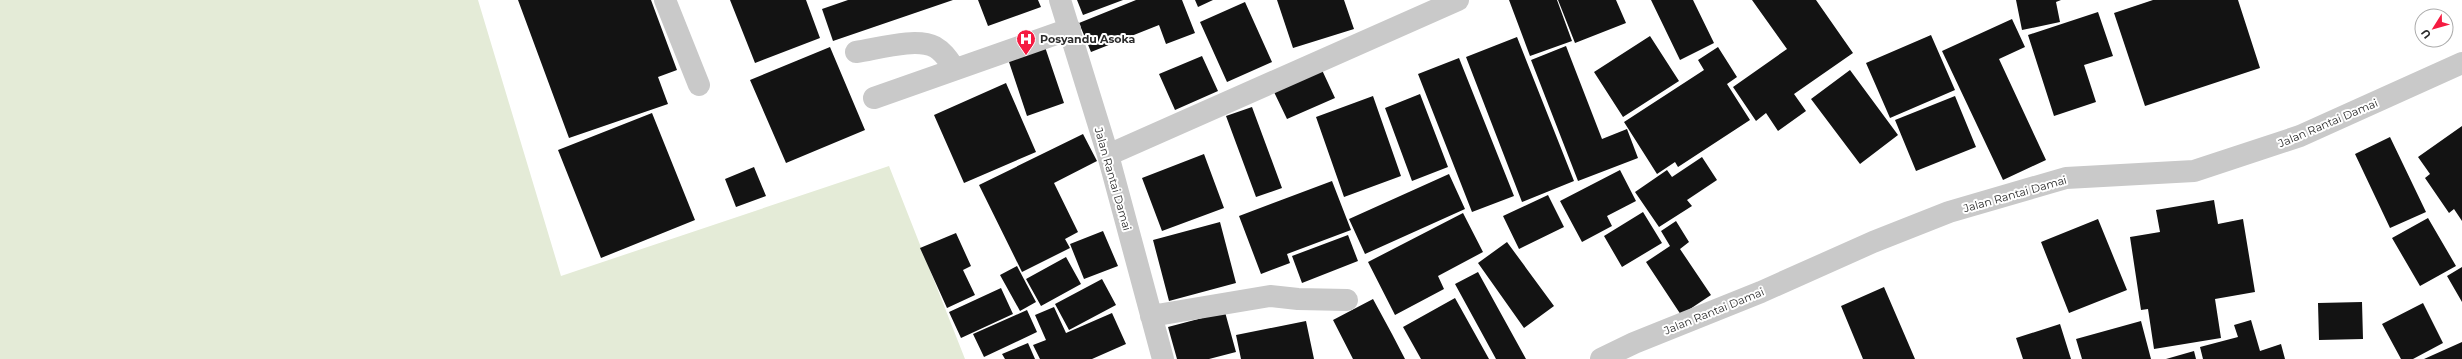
<svg xmlns="http://www.w3.org/2000/svg" width="2462" height="359" viewBox="0 0 2462 359" font-family="Montserrat,sans-serif">
	<style>
		.green { fill: #e4ebd7 }
		.building { fill: #131313 }
		.lines { fill: none; stroke-linecap: round; stroke-linejoin: round }
		.minor { stroke: #c9c9c9; stroke-width: 22 }
		.labels { text-anchor: middle; stroke-width: 4; stroke-linejoin: round; paint-order: stroke }
		.poi-label { font-size: 11px; font-weight: bold; fill: #2c2c2c; stroke: #fff; text-anchor: start }
		.street-label { font-size: 11px; fill: #2c2c2c; stroke: #fff }
	</style>
	<rect width="100%" height="100%" fill="#fff"/>
	<path class="green" d="M0,0H478L561,276L889,166L965,359H0Z"/>
	<path class="building" d="M518,0H651L677,70L658,77L668,104L569,138Z
		M730,0H806L820,38L755,63Z
		M848,0H953L833,41L822,9Z
		M978,0H1038L1041,7L988,26Z
		M1077,0H1123L1083,15Z
		M1136,0H1182L1195,33L1166,44L1159,25L1091,52L1079,23Z
		M1195,0H1213L1198,7Z
		M1277,0H1344L1354,29L1293,48Z
		M1509,0H1557L1572,41L1530,56Z
		M1558,0H1616L1626,23L1575,43Z
		M1651,0H1693L1714,43L1680,60Z
		M1752,0H1816L1853,53L1794,94L1806,111L1778,131L1766,113L1756,121L1733,87L1787,49Z
		M2016,0H2061L2056,2L2060,22L2022,30Z
		M2153,0H2238L2260,68L2145,106L2114,13Z
		M1245,2L1272,62L1227,82L1200,22Z
		M2098,12L2113,56L2084,65L2096,102L2054,116L2028,35Z
		M2012,19L2025,47L1999,59L2046,160L2003,180L1942,51Z
		M1931,35L1955,90L1890,118L1866,63Z
		M1650,36L1679,81L1623,117L1594,72Z
		M1517,37L1574,181L1522,202L1466,57Z
		M1044,44L1064,103L1027,116L1007,56Z
		M1566,46L1602,139L1627,129L1638,158L1578,181L1531,60Z
		M830,47L865,130L786,163L750,80Z
		M1718,47L1737,77L1727,84L1750,120L1678,167L1675,162L1657,174L1624,122L1704,70L1698,60Z
		M1202,56L1218,91L1175,110L1159,74Z
		M1459,58L1514,196L1472,212L1418,74Z
		M1322,70L1335,98L1287,119L1274,92Z
		M1850,70L1898,135L1860,164L1811,99Z
		M1006,83L1036,152L964,183L934,115Z
		M1420,94L1448,167L1412,181L1385,108Z
		M1373,96L1401,176L1344,197L1316,117Z
		M1955,96L1976,147L1916,171L1895,120Z
		M1252,107L1282,188L1256,197L1226,116Z
		M652,113L695,220L601,258L558,150Z
		M2462,126V221L2454,209L2449,213L2425,178L2430,174L2418,157Z
		M1083,134L1097,161L1054,183L1078,232L1065,239L1070,248L1022,272L979,185Z
		M2390,137L2426,212L2390,228L2355,154Z
		M1204,154L1224,208L1162,231L1142,178Z
		M1702,157L1717,180L1687,200L1692,206L1659,227L1635,192L1667,170L1672,177Z
		M754,167L766,196L736,207L725,179Z
		M1620,170L1636,201L1607,216L1612,226L1582,242L1560,201Z
		M1449,174L1465,209L1365,254L1349,219Z
		M1332,181L1351,230L1287,254L1290,263L1261,274L1239,216Z
		M1548,195L1564,227L1519,249L1503,216Z
		M2214,200L2218,224L2243,219L2255,292L2215,299L2221,338L2154,349L2148,309L2141,310L2130,237L2160,232L2156,210Z
		M1643,212L1662,243L1622,267L1604,236Z
		M1463,213L1483,252L1438,276L1444,289L1395,315L1368,262Z
		M2428,218L2456,266L2420,286L2392,238Z
		M2098,219L2127,290L2069,313L2041,242Z
		M1676,221L1689,242L1680,249L1711,295L1681,315L1646,262L1670,246L1661,231Z
		M1220,222L1236,283L1169,301L1153,240Z
		M1103,231L1118,266L1084,279L1070,244Z
		M956,233L971,266L963,270L975,295L947,308L920,248Z
		M1348,235L1358,261L1302,283L1292,256Z
		M1507,242L1554,306L1524,328L1478,263Z
		M1066,257L1081,284L1041,306L1026,279Z
		M1017,266L1036,302L1020,311L1000,275Z
		M2462,267V302L2447,276Z
		M1478,272L1526,359H1496L1455,284Z
		M1102,279L1116,305L1069,330L1055,304Z
		M1884,287L1915,359H1863L1841,306Z
		M1001,288L1013,314L961,338L949,312Z
		M1455,298L1489,359H1421L1403,327Z
		M1373,299L1392,334L1405,359H1353L1333,320Z
		M2362,302L2363,339L2319,340L2318,303Z
		M2423,303L2443,343L2413,359H2401L2382,324Z
		M1054,307L1066,333L1112,313L1126,344L1092,359H1040L1033,345L1046,340L1035,315Z
		M1027,310L1037,332L984,357L973,334Z
		M1225,312L1236,352L1209,359H1177L1168,327Z
		M2251,320L2260,351L2281,344L2285,359H2203L2200,347L2238,337L2234,325Z
		M1306,321L1314,359H1241L1236,335Z
		M2141,321L2151,359H2082L2076,339Z
		M2060,324L2071,359H2023L2016,338Z
		M2462,342V359H2424Z
		M1028,343L1035,359H1005L1002,354Z
		M2194,351L2196,359H2166Z"/>
	<g class="lines">
		<path class="minor" d="M665,0L699,85
			M1060,0L1108,155L1163,359
			M856,52C877,49 916,37 935,47C944,52 949,61 955,69
			M874,98L1070,29
			M1108,155L1458,0
			M1151,316L1270,296L1298,299L1347,300
			M1601,359L1634,343L1761,292L1873,242L1949,212L2066,178L2194,171L2300,136L2462,63"/>
	</g>
	<defs>
		<symbol id="hospital-pin" viewBox="-11 -11 22 30"><path d="M0 17L-7.5 6A9.5 9.5 0 1 1 7.5 6Z" fill="#f51b41" stroke="#fff"/><path d="M-5-5h3v3.5h4V-5h3V5h-3V1.5h-4V5h-3Z" fill="#fff"/></symbol>
	</defs>
	<g fill-rule="evenodd">
		<use href="#hospital-pin" x="1015" y="28" width="22" height="30"/>
	</g>
	<g class="labels">
		<g class="poi-label">
			<text x="1040" y="43">Posyandu Asoka</text>
		</g>
		<g class="street-label">
			<text transform="translate(2328 123) rotate(-23)" y="4">Jalan Rantai Damai</text>
			<text transform="translate(1113 179) rotate(74)" y="4">Jalan Rantai Damai</text>
			<text transform="translate(2015 194) rotate(-16)" y="4">Jalan Rantai Damai</text>
			<text transform="translate(1714 311) rotate(-22)" y="4">Jalan Rantai Damai</text>
		</g>
	</g>
	<g transform="translate(2434 28) rotate(233)"><circle r="19" fill="#ffffff" stroke="#ababab"/>
	<path d="M0-3L7 15L0 10L-7 15Z" fill="#f51b41"/>
	<text y="-6" font-size="11" font-weight="bold" text-anchor="middle" fill="#2c2c2c">U</text>
	</g>
</svg>
